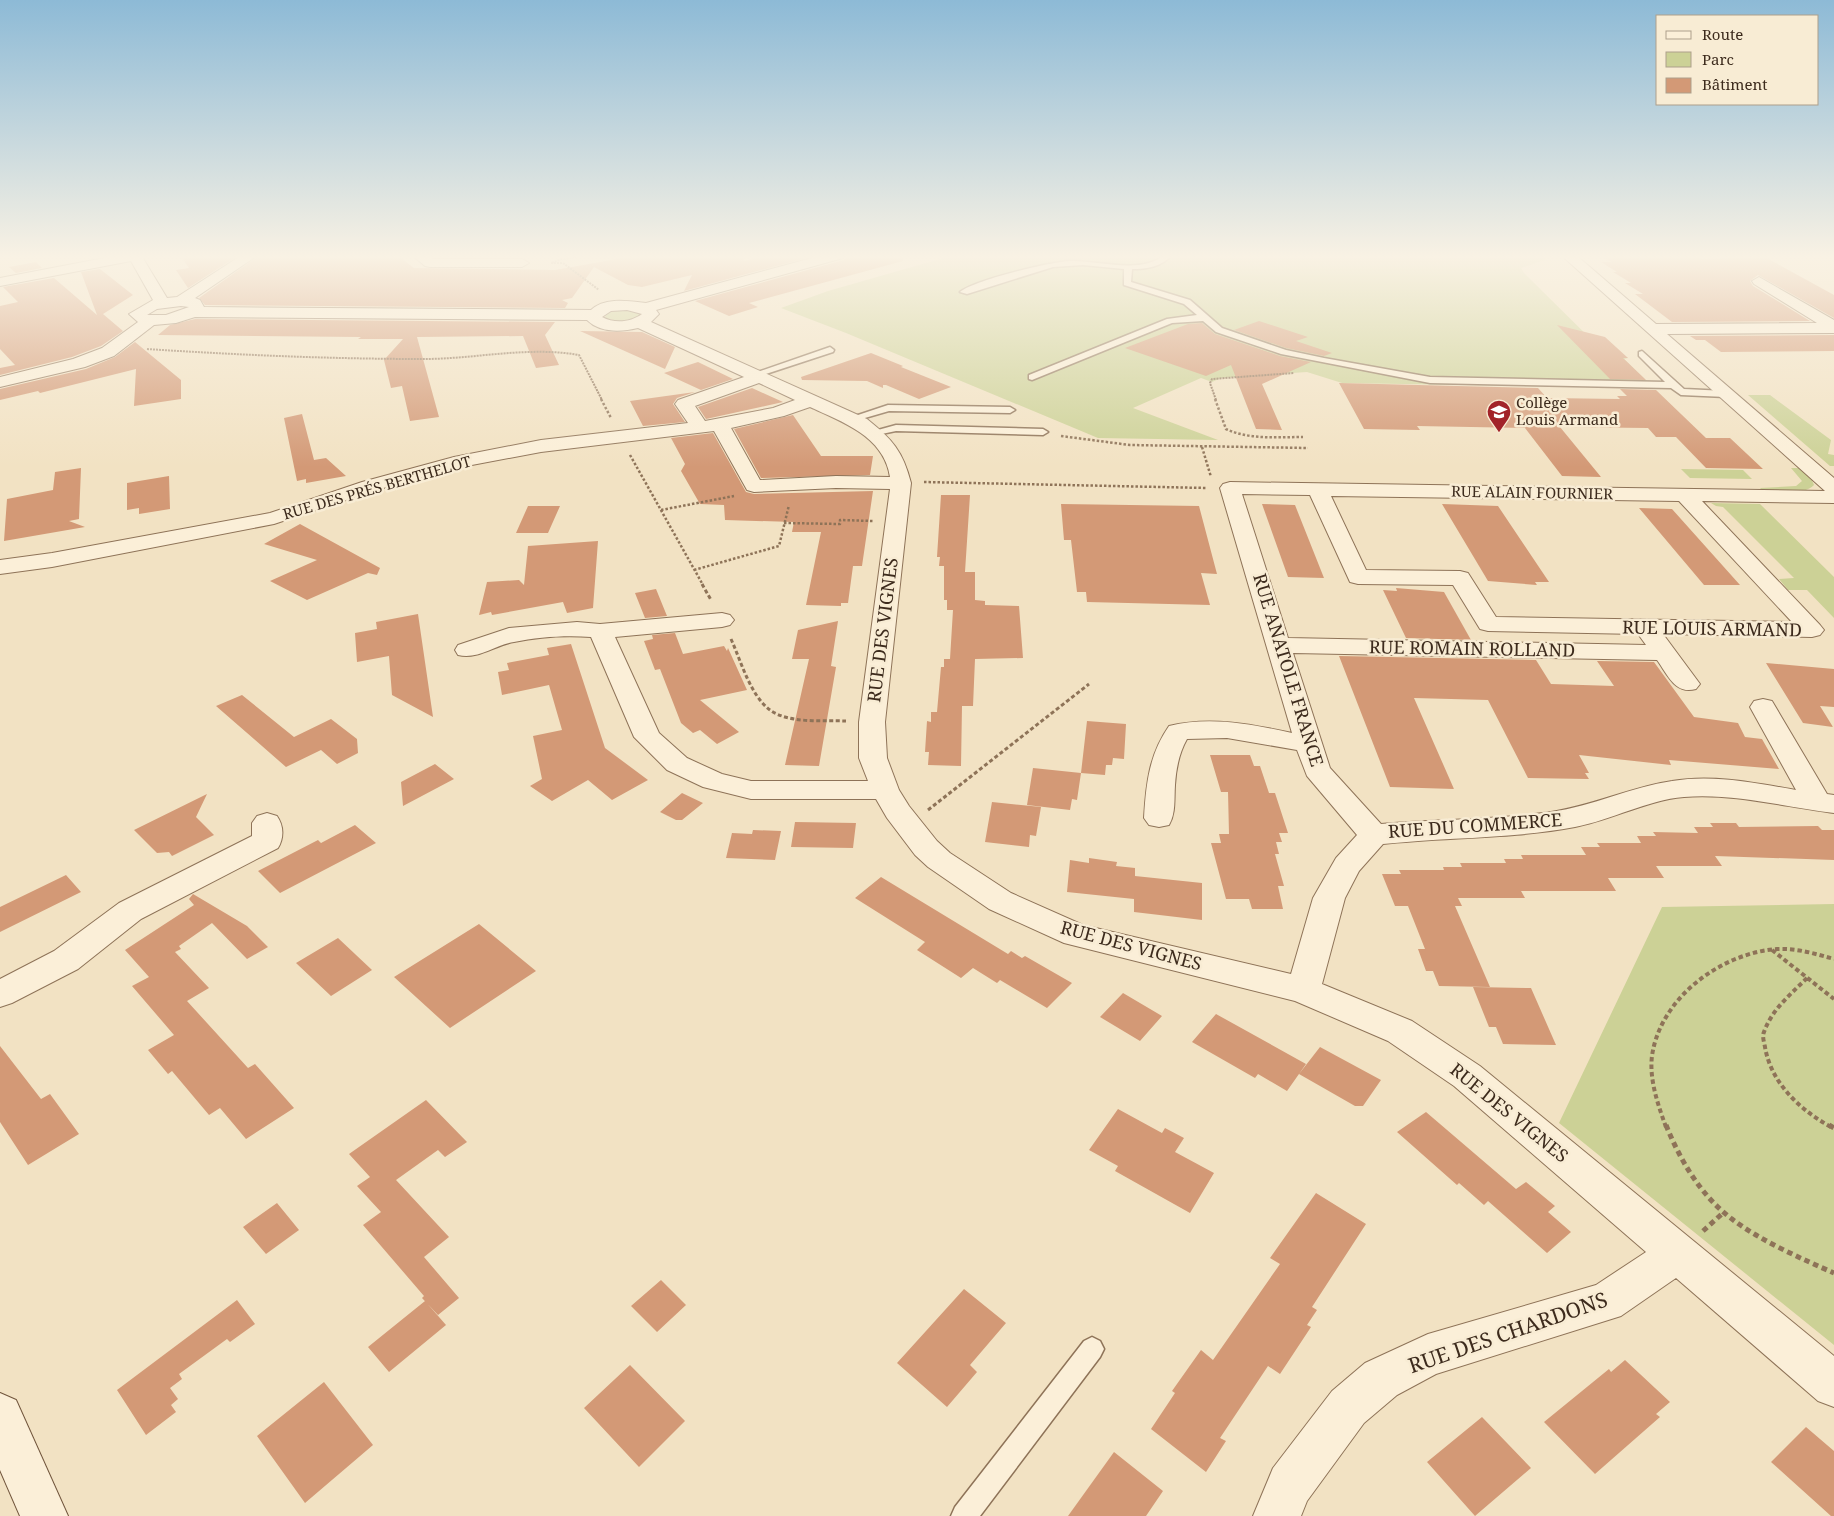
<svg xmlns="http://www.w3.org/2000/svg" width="1834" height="1516" viewBox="0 0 1834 1516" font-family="'Noto Serif',serif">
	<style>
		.green { fill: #ccd196 }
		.building { fill: #d39976 }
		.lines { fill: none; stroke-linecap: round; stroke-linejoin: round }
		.lane-casing { stroke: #8e7358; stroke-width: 3 }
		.street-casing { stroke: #8e7358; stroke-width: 2 }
		.secondary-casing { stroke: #70543b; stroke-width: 2 }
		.path-far4 { stroke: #8e7358; stroke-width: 2; stroke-dasharray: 2 1; stroke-linecap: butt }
		.path-far3 { stroke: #8e7358; stroke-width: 2.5; stroke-dasharray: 2.5 2; stroke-linecap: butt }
		.path-far2 { stroke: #8e7358; stroke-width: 3; stroke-dasharray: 4 2.5; stroke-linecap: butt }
		.path-far1 { stroke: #8e7358; stroke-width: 4; stroke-dasharray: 4.5 3; stroke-linecap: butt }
		.path { stroke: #8e7358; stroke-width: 5; stroke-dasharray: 5.5 4; stroke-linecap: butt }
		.lane { fill: #fbefd8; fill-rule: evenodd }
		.street { fill: #fbefd8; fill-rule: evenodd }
		.secondary { fill: #fbefd8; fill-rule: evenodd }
		.labels { text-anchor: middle; stroke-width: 5; stroke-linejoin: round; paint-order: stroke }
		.far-poi-label { font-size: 15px; fill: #3d2b1d; stroke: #f8ecd4; text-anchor: start }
		.far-street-label { font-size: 15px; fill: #3d2b1d; stroke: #f8ecd4 }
		.street-label { font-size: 18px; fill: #3d2b1d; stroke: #f8ecd4 }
		.near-street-label { font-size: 21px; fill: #3d2b1d; stroke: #f8ecd4 }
	</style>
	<rect width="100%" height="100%" fill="#f2e2c3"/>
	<path class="green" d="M954,255H1539L1545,260L1521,268L1524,273L1609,357L1625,356L1628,358L1624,359L1654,388L1342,383L1307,372L1221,378L1212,382L1201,378L1133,408L1218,440L1098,438L846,333L781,308L828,291Z
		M626,309L642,314L641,316L623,322L604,318L609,312Z
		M1748,395H1770L1831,440L1828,454L1834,455V466H1830Z
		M1791,468H1800L1811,478L1814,485C1802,497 1778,491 1762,490L1760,488L1796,486L1802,481Z
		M1681,469L1743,470L1752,479L1690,478Z
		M1711,503L1760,504L1834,577V618L1807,590H1788L1779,579L1794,578L1723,507L1716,506Z
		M1834,904V1345L1559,1123L1662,907Z"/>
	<path class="building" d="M180,255H239L188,288L176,270L189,268Z
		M260,255H397L414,268L555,270L639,255H743L744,261L768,255H817L684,291L692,275L642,287L628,285L594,267L572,298L562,300L568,303L565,308L205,305L199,298Z
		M847,255H903V261L749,303L758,307L729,316L695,301L844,260Z
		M1600,255H1693L1702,259L1765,257L1834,295V318L1758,275L1750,281L1753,286L1810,321L1672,322L1635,294H1643L1625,283H1631L1613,272H1617L1601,262H1612Z
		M36,262L42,268L16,273L9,267Z
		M100,269L133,295L103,314L123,331L101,346L72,357L0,375V368L15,365L0,349V306L18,302L3,287L54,278L97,315L81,272Z
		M195,319L555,322L545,335L559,365L536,368L523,336L417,337L439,417L410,421L402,386L391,388L384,360L403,339H358L361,337L158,335L170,325Z
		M1259,321L1308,337L1296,341L1332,353L1324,356L1286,348L1234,330Z
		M1202,323L1215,334L1280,356L1311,362L1262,384L1282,430L1256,429L1231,365L1206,376L1125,348L1188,324Z
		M1557,325L1605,337L1628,358H1623L1646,380L1610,379Z
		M580,331L642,332L675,347L665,369Z
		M1834,335V351L1721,352L1705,340H1696L1690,336Z
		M135,342L181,380V399L134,406L136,369L40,393L38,391L0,400V389L86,369L115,357Z
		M871,353L903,366L901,367L951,387L919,399L886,385H883V388L867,381L802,380L801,377Z
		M698,362L733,379L701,390L664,373Z
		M1339,383L1538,388L1547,398L1620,399L1617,396H1627L1620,389L1656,390L1706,438H1730L1763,469L1706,468L1676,437H1656L1648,428L1560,427L1601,477L1562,476L1525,428L1417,426L1420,430L1364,429Z
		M752,388L783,402L706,419L698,407Z
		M695,392L677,398L673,404L685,422L643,426L630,401Z
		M302,414L314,460L326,458L346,476L306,483V479L297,481L284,418Z
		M793,415L821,456H873L870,475L761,478L734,429Z
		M713,433L746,492L754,494L873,491L862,566H853L848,603H841V606L806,605L821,532H792L794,522L725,520L724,505L700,504L681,471L685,464L671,438Z
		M81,468L79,519L69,521L85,527L4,541L7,499L53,490L55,472Z
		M169,476L170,509L139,514V508L127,510V483Z
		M941,495H970L965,572H975V600L985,601V605L1019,606L1023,658L975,659L973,706H962L961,766L928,765L929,752H925L927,721L931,722V712H937L941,667H944V659H950L953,610H947V600H944V566H939L940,557H937Z
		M1061,504L1199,506L1217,574L1201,573L1210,605L1087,602L1086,592H1077L1071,540H1064Z
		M1262,504L1295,505L1324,578L1288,577Z
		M1442,504L1498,506L1549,582H1535L1537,585L1488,581Z
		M528,506H560L548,533H516Z
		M1639,508L1672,509L1740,585H1704Z
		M300,524L380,568L377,575L368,573L307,600L270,581L317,560L264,544Z
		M598,541L593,608L567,613L563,602L492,615L491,612L479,615L487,582L519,580L524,585L528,546Z
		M1396,588L1444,592L1471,640L1406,638L1383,590L1397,591Z
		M656,589L667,616L645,618L635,593Z
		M418,614L433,717L392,695L389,656L357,662L355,633L377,629L376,622Z
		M838,621L831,666L836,667L819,766L785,765L809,659H792L798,630Z
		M675,633L683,654L724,646L727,651L728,648L747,690L700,700L739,732L717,744L700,730L693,733L681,723L660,669L655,670L644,641L653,639L652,635Z
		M571,644L605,748L648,780L612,800L588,780L552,801L530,786L542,779L533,736L562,730L549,685L502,695L498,672L509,670L507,663L549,655L547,648Z
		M1339,656L1536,660L1551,684L1614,686L1597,661L1654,662L1694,717L1738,723L1745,737L1762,739L1779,769L1669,760L1671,765L1579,755L1589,773H1585L1589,779L1528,778L1488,700L1414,698L1454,789L1390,787Z
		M1766,663L1834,669V707L1820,706L1833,727L1803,723Z
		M242,695L294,737L331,719L357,739L358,753L337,764L321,750L286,767L216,706Z
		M1087,721L1126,724L1124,759L1113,758L1112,765H1106L1105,775L1081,773Z
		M1210,755H1250L1254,766H1260L1269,793H1275L1288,833H1279L1282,842H1276L1279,854H1275L1284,886H1278L1283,909H1252L1249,899H1226L1211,843H1221L1219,834H1229L1228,792H1221Z
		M435,764L454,779L403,806L401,782Z
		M1033,768L1081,773L1077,800L1072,799L1070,810L1027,805Z
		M682,793L703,803L682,820H676L660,812Z
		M207,794L196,817L214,835L172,856L169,852L157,853L134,830Z
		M992,802L1041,807L1036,836L1030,835L1029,847L985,842Z
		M795,822L856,823L853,848L791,847Z
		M1710,823H1736L1739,827L1818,826L1822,830H1834V860L1715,856L1722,866H1656L1664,878H1608L1616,891H1521L1525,898H1458L1462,906H1455L1490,987L1439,986L1433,971H1426L1418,949H1425L1408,906H1395L1382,874H1401L1399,870H1444L1443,867H1462L1460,863H1506L1504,859H1523L1521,855H1586L1581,847H1600L1597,843H1641L1637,836H1656L1653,832L1698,833L1694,827H1713Z
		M355,825L376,843L280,893L258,871L318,840L321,843Z
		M753,830L781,831L775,860L726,858L732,833L752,834Z
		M1089,858L1117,862L1116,866L1135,868V876L1202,883V920L1134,912V899L1067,892L1070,860L1089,863Z
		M66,875L81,892L0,932V907Z
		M881,877L1008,954L1011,951L1022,958L1025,956L1072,983L1047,1008L1000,980L997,983L973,968L961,978L917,950L925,942L855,898Z
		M193,894L247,926L268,947L247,959L212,923L179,946L181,949L175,952L209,988L187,1001L248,1068L255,1064L294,1108L246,1139L220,1108L209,1115L172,1071L168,1074L148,1050L174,1035L132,986L149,977L125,950L194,905L189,899Z
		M479,924L536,971L450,1028L394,977Z
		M338,938L372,970L331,996L296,963Z
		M1473,987L1531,988L1556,1045L1503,1044L1496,1027H1489Z
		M1123,993L1162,1016L1140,1041L1100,1017Z
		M1216,1014L1306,1064L1287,1091L1258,1074L1255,1078L1192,1042Z
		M0,1046L41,1099L50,1094L79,1134L28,1165L0,1122Z
		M1320,1047L1381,1080L1363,1106H1355L1299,1074Z
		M426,1100L467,1142L445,1157L438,1150L396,1180L449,1237L424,1257L459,1298L438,1315L422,1298L424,1296L363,1225L381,1212L357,1186L370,1177L349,1154Z
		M1118,1109L1162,1133L1165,1128L1184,1138L1175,1152L1214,1173L1190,1213L1115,1171L1118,1166L1089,1150Z
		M1426,1112L1516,1189L1526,1182L1555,1206L1548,1212L1571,1232L1547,1253L1488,1201L1484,1205L1459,1183L1457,1185L1397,1132Z
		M1316,1193L1366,1224L1312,1307L1317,1310L1307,1325L1311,1327L1280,1374L1268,1366L1220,1438L1226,1441L1206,1472L1151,1429L1175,1393L1172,1391L1201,1350L1213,1360L1280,1264L1270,1258Z
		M277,1203L299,1230L266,1254L243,1227Z
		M661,1280L686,1305L657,1332L631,1306Z
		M964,1289L1006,1323L970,1365L977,1372L947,1407L897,1363Z
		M237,1300L255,1324L230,1342L227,1339L179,1374L182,1379L170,1388L178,1399L171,1405L176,1412L146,1435L117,1390Z
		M425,1301L446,1325L389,1372L368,1347Z
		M1625,1360L1670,1402L1656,1414L1660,1417L1595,1474L1544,1422L1609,1369L1611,1372Z
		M630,1365L685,1421L639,1467L584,1408Z
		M324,1382L373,1445L305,1503L257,1436Z
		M1482,1417L1531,1468L1475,1516L1427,1462Z
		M1806,1427L1834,1451V1516H1831L1771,1462Z
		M1114,1452L1163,1491L1146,1516H1068Z"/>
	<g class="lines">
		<defs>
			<path id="lane" d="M1164,255H1172C1161,267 1147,269 1132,269L1131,282L1190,300L1222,328L1286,350L1324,358L1430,377L1665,382L1639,356V352L1642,351L1684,389L1726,391L1731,394L1726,397L1681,395L1671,388L1430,383L1281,354L1216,332L1203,321L1172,323L1032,380L1029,379V375L1167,319L1197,315L1184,304L1124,285V269L1083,265L1053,267L967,294L960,292C975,280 1050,262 1070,261C1098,260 1141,275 1164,255Z
				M830,347L834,350L833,352L757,377L749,375Z
				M888,405L1010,407L1015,410L1010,413L889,411L851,422L846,419Z
				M896,425L1043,429L1048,432L1043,435L896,431L872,436L867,433Z
				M1092,1337L1100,1341L1104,1349L1100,1357L980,1516H951L955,1507L1084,1341Z"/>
			<path id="street" d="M120,255H141L167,298L177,297L242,255H258L195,298L200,300L204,307L591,310C605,297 628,301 646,303L823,255H845L843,258L656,310L659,314L651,322L867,419C892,439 903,451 911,483L885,722L887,758L899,790L909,806L937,841L950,853L1011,893L1083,925L1291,974L1313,898L1336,858L1357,835L1307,776L1297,750L1227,738L1187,739C1179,753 1176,769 1175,785C1174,799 1176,813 1169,825L1159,827L1149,825L1144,818C1146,784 1149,755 1169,726C1210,716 1251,724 1292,733L1220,488L1223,484L1230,482L1825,491L1561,255H1576L1656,324L1817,323L1754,284L1752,281L1759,277L1834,320V333L1667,334L1834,478V503L1702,501L1820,625L1824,630L1820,635L1812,637L1663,634L1700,684L1696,689C1675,695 1668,675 1657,660L1293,653L1330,768L1381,824C1438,819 1495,820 1551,812C1593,806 1631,787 1672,781C1713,774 1756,783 1796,790L1750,707L1754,701L1763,699L1772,701L1827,794L1834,795V813C1785,807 1734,793 1684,797C1647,800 1612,820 1575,827C1512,839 1447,837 1383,844L1359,871L1345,898L1322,984L1412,1021L1480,1066L1834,1356V1407L1818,1401L1676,1278L1621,1316L1436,1374L1397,1395L1364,1423L1307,1501L1301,1516H1253L1273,1468L1332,1391L1365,1363L1428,1334L1596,1285L1646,1252L1454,1086L1388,1041L1295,1001L1064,943L989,909L928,867L915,855L887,818L876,799H751L703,787L667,770L634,737L591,637C566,635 538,637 514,642C495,645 478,660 458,655L455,650L458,645L509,628L577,622L600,624L722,613L730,615L734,620L730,625L722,627L615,637L659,733L687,758L722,774L751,781H868L859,758V722L890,489L836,488L754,492L747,490L714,431L541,452L456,468L376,490L274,524L52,567L0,574V560L52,553L270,513L362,482L454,457L541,440L688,423L675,404L678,400L744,377L638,328C621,332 600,333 587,320L195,317L176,323L154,325L114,356L85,367L0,387V377L73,359L102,348L138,322L129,314L153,300L131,261L0,286V278ZM181,306L189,307L166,315H147L157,309ZM627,310L642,314C631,322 615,324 602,317L611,311ZM759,383L795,400L773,408L705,421L695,406ZM810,407C842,422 884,436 890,477L836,476L760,480L731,428L784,416ZM1242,494L1310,495L1350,582L1358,584L1453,585L1480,629L1488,631L1638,634L1646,645L1288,638ZM1331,496L1679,501L1792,622L1496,617L1468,573L1460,571L1366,570Z
				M412,255H428L433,259H522L529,263L522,267H430L425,266Z
				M267,813L277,816C284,826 284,838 278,848L141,919L78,969L12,1003L0,1007V979L54,951L119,903L252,836V823L257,816Z"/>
			<path id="secondary" d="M0,1393L16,1400L68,1516H20L0,1470Z"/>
		</defs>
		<use href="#lane" class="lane-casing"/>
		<use href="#street" class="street-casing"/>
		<use href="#secondary" class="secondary-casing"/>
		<path class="path-far4" d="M592,255L562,259L551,263H563L599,290
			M147,349C239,355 331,359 424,359C475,359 528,346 579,355L602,400
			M1216,400L1210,383L1212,379L1294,373"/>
		<path class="path-far3" d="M601,399L611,418
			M1215,399L1226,429C1250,440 1277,437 1303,437
			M1061,436L1130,445L1308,448
			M1202,447L1211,477
			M630,455L703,585
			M924,482L1207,488
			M661,510L734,496
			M784,523L840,524V520L873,521
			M694,570L779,546L789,505"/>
		<path class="path-far2" d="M702,584L711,600
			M731,639C741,661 750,695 770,710C789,724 823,720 846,721
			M928,810L1089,684"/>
		<path class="path-far1" d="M1772,950L1834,999
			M1807,978C1791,994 1772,1009 1764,1032C1762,1036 1764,1042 1765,1047C1771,1083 1800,1110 1831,1127
			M1666,1127C1658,1105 1649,1079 1652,1056C1660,998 1721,953 1777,949C1797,948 1816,954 1834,959"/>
		<path class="path" d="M1666,1125C1680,1160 1701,1196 1732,1219C1759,1240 1802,1259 1834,1273
			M1829,1125L1834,1128
			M1703,1231L1724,1212"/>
		<use href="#lane" class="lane"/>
		<use href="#street" class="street"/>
		<use href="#secondary" class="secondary"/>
	</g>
	<linearGradient id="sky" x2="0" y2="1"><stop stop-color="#8dbad6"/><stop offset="0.55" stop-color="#f9f2e4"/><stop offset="1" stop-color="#f9f2e4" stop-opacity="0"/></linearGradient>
	<rect width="1834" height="467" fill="url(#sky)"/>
	<defs>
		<symbol id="school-pin" viewBox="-11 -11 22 30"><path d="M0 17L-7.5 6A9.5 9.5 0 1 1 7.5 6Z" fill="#a22329" stroke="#f8ecd4"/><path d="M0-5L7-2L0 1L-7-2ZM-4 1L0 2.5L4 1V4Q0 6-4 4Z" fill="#fff"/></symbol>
	</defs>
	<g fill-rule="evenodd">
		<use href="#school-pin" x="1485" y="398" width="28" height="38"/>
	</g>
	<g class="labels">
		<g class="far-poi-label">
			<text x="1516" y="408">Collège<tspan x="1516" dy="17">Louis Armand</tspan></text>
		</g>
		<g class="far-street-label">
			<text transform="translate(377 488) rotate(-16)" y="5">RUE DES PRÉS BERTHELOT</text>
			<text transform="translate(1532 493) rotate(1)" y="5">RUE ALAIN FOURNIER</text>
		</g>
		<g class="street-label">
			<text transform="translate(1712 629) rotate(1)" y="6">RUE LOUIS ARMAND</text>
			<text transform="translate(883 630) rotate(-83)" y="6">RUE DES VIGNES</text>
			<text transform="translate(1472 649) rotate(1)" y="6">RUE ROMAIN ROLLAND</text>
			<text transform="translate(1288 670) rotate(73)" y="6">RUE ANATOLE FRANCE</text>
			<text transform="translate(1475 826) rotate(-4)" y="6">RUE DU COMMERCE</text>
			<text transform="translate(1131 946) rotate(15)" y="6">RUE DES VIGNES</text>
			<text transform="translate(1509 1113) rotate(39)" y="6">RUE DES VIGNES</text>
		</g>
		<g class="near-street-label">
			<text transform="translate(1508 1333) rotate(-19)" y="7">RUE DES CHARDONS</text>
		</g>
	</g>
	<rect x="1656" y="15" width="162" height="90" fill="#f8ecd4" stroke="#ad9f8b"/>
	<rect x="1666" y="31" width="25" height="8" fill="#fbefd8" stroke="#ad9f8b"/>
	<text x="1702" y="40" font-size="15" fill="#3d2b1d">Route</text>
	<rect x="1666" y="52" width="25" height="15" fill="#ccd196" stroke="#ad9f8b"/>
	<text x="1702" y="65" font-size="15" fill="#3d2b1d">Parc</text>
	<rect x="1666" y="78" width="25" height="15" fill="#d39976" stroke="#ad9f8b"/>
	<text x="1702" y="90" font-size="15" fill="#3d2b1d">Bâtiment</text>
</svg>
